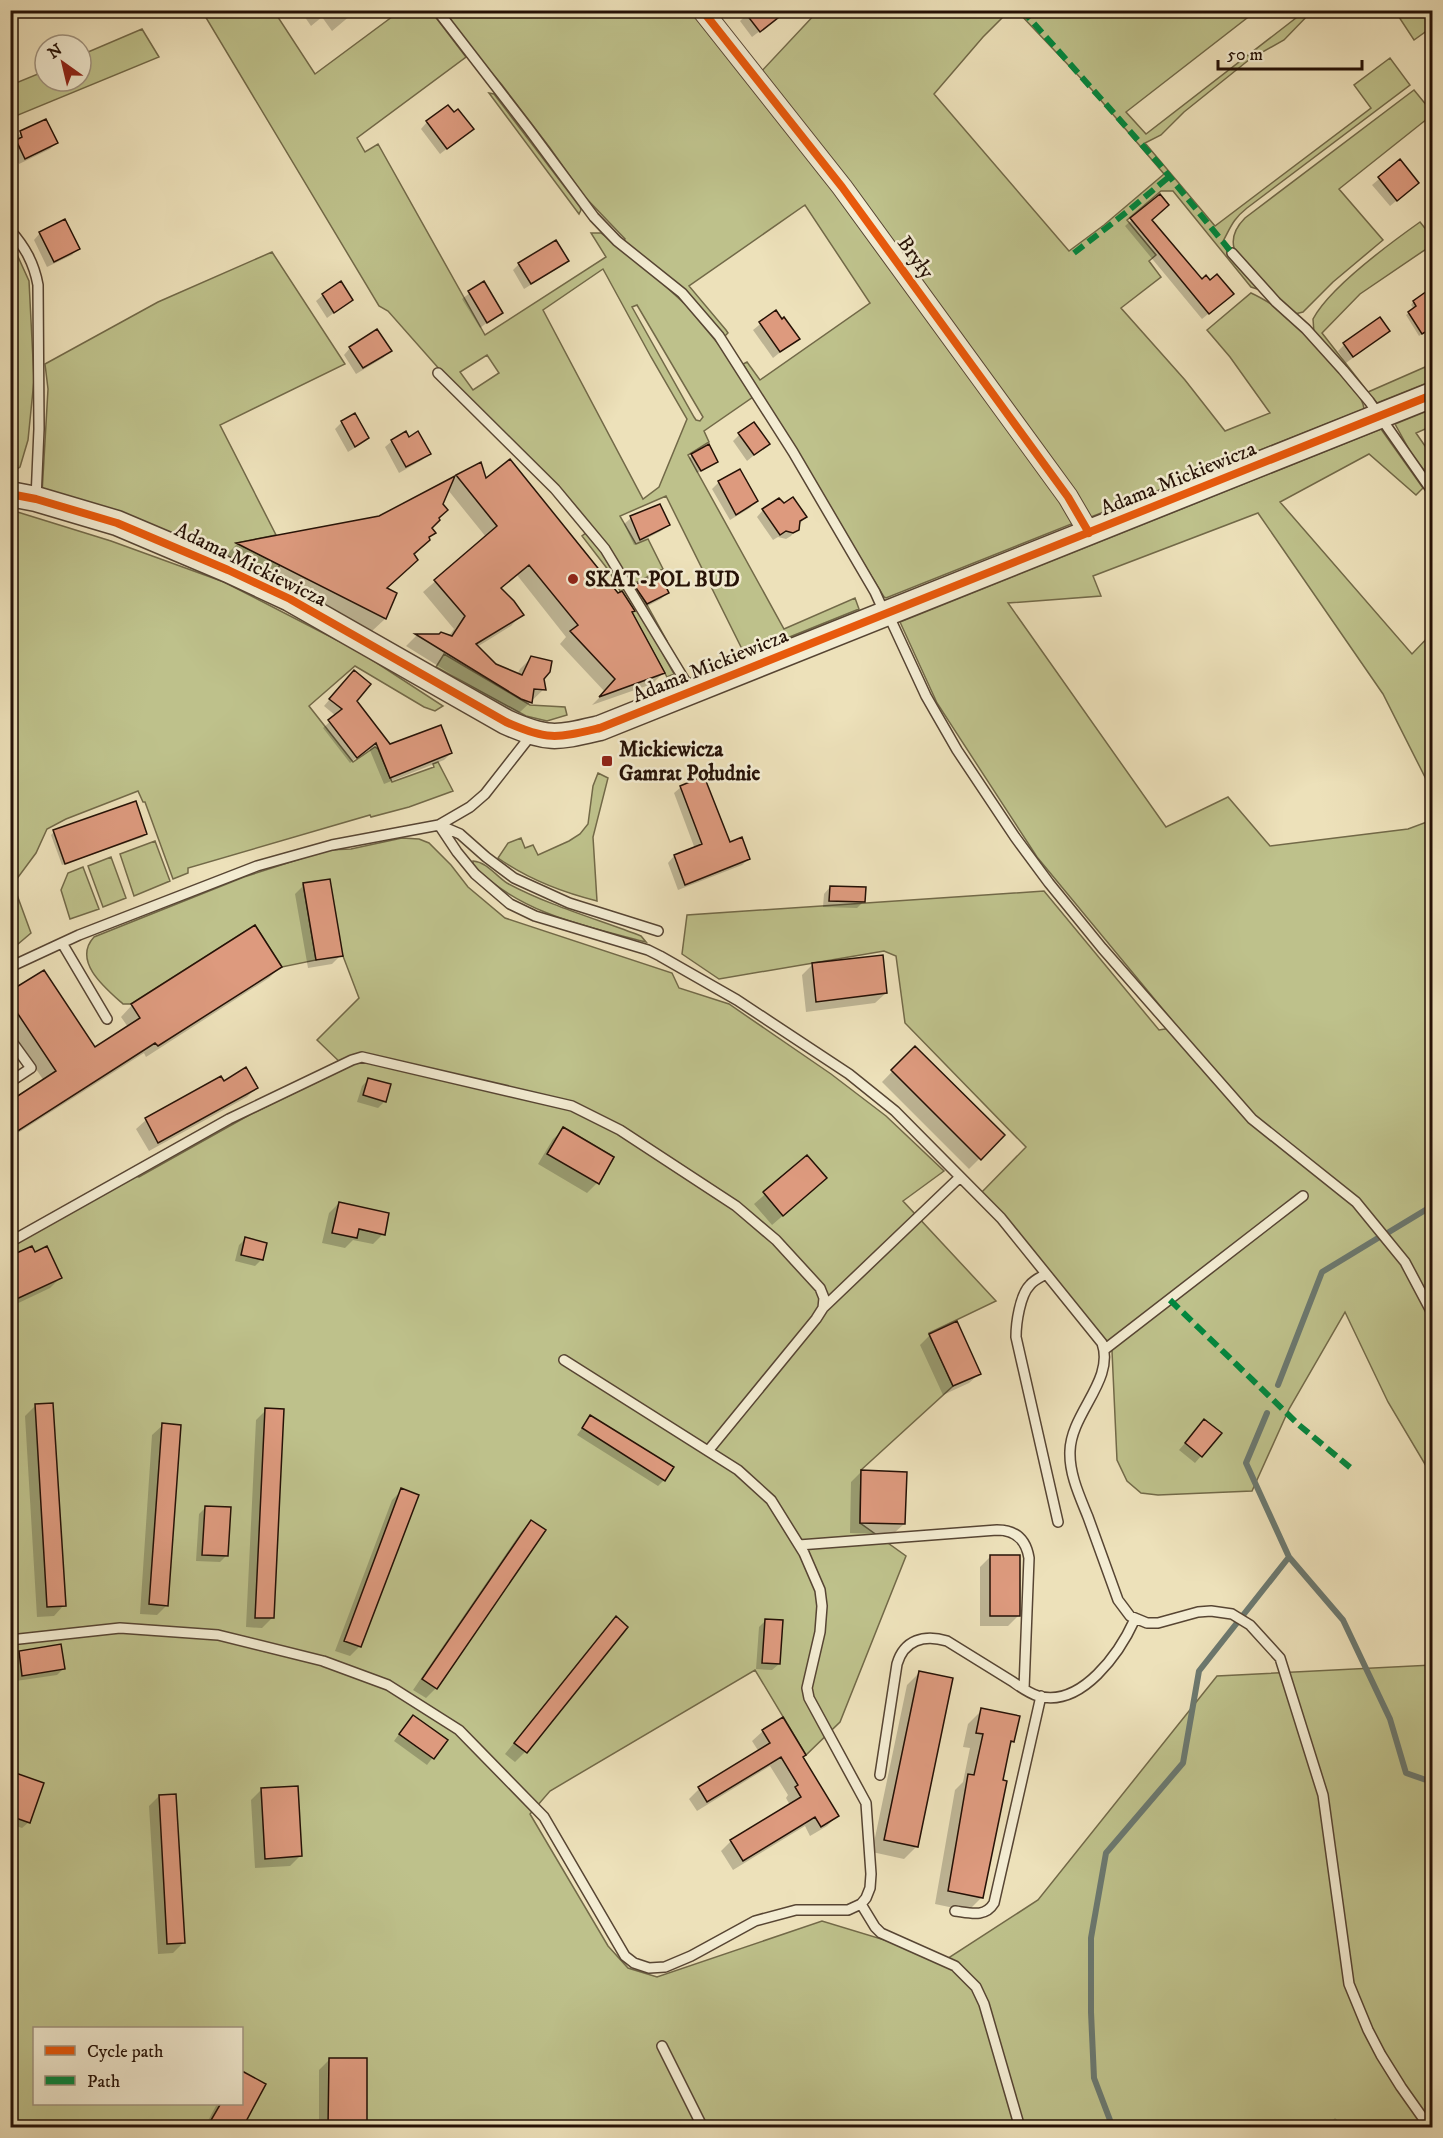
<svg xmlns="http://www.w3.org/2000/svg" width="1443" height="2138" viewBox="0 0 1443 2138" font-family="'IM FELL DW Pica',serif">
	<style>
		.green { fill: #bec18b; stroke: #726948; stroke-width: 1.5; fill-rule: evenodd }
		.shadow { fill: #0003 }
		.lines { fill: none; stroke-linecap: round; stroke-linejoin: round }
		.stream { stroke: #6b786f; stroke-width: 6 }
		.building { fill: #dd9a7e; stroke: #251106; stroke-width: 1.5 }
		.service-casing { stroke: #574533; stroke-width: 12 }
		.minor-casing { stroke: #574533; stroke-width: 22 }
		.tertiary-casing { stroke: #574533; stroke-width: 27 }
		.service { stroke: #f3ecd2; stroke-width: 9 }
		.minor { stroke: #f3ecd2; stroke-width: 20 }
		.tertiary { stroke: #f3ecd2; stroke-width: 24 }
		.quiet { stroke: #00873e; stroke-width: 6; stroke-dasharray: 12 6; stroke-linecap: butt }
		.cycleway-casing { stroke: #f3ecd2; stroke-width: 11 }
		.cycleway { stroke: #e8590c; stroke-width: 8 }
		.poi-dot { fill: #8f2418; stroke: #f3ecd2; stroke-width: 2 }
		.labels { text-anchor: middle; stroke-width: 5; stroke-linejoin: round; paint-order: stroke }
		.street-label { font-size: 21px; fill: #251106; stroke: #f3ecd2 }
		.poi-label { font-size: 21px; font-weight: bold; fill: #251106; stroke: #f3ecd2; text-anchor: start }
	</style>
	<rect width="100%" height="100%" fill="#ede1ba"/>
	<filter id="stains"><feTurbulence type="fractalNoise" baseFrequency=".00333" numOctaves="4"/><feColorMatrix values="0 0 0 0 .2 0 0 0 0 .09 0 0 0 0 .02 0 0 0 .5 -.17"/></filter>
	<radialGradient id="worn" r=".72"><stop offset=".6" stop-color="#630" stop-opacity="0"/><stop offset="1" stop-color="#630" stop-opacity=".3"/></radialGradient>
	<path class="green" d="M202,11H274L315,74L400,11H431L466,57L357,138L365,152L378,144L485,335L606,257L591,233H601L649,271L687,306L720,346L753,397L704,431L709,442L688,455L784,629L855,598L859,609L745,655L666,496L620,516L636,544L648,539L663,569L635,583L667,641L659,647L674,674L667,677L609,571L582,536L591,529L441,371L388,311L379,306ZM603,269L651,357L687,419L659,487L643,499L543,310ZM637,305L703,417L700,421L696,420L694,417L632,307ZM487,355L499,373L473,390L460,372Z
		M445,11H697L977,381L1074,523L886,598L884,597L743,364L747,362L760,380L870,303L805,205L689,286L726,330L728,333L724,337L684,289L624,241L625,239L584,196L550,148L502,85L461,37Z
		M818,11H1009L983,37L934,94L1069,251L1104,225L1164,174L1092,90L1017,11H1256L1126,112L1146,134L1305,11H1312L1284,40L1250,59L1184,112L1161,135L1145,143L1215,226L1371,108L1354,85L1390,58L1410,85L1247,208C1232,220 1231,227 1222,243L1233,260L1260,290L1251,287L1173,191H1161L1127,220L1156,255L1149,261L1161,277L1121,308L1185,380L1225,431L1270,413L1230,357L1207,330L1251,293C1260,297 1268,302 1276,307C1295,322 1363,387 1364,409L1091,517L1088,515L1002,402L862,207L758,75Z
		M1395,11H1432V27L1414,40Z
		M142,29L159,57L11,118V85L45,71V81H81V55Z
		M1414,90L1432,112V115L1339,189L1383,240L1333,282L1303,312L1295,314C1284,305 1237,258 1234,248C1231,236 1237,226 1245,218Z
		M489,93L494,94L580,207L581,210L579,214Z
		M1420,222L1432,237V245L1360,294L1322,333L1368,392L1432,364V381L1377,403L1314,333L1313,319C1330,287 1389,244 1420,222Z
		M10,239L29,281L34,380L28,440L20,467L11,473Z
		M272,252L345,364L220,425L276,535L237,543L280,565L270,581L190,540L106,512L42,494L48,389L45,364L158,302Z
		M1432,409V426L1416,433L1432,456V481L1411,453L1395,424Z
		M1381,429L1423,488L1416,495L1369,454L1280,502L1412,654L1432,633V791L1383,694L1258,513L1093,576L1101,596L1008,603L1166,827L1228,797L1270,846L1408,829L1432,820V1476L1388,1402L1345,1312L1289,1409L1252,1491L1158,1495L1141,1493L1127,1481L1117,1460L1112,1351L1088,1325L979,1195L1026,1147L905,1023L896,956L884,951L719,979L682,954L687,915L1044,891L1159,1030L1171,1028V1019L1037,857L937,703L900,622Z
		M11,510L111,541L224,582L360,652L443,706L435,711L424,707L355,666L309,706L353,762L375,747L378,749L392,782L434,767L433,764L438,762L453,791L409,807L371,817L370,815L188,868V873L173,879L145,802H143L138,791L66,819L47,829L36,853L13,884L31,933L11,950Z
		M444,654L530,705L565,707L567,715L547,721L526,716L436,667Z
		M598,773L608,778L593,837L597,901C561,892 529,880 498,858L508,843L521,838L525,848L533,845L538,855L569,841L580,834L588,824L593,786Z
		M402,838L419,839L429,843L451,865L468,887L505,918L672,973L679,988L729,1004L831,1074L886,1116L944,1171L903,1201L996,1301L929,1333L953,1386L861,1470L860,1523L906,1556L840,1722L806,1755L755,1670L550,1791L530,1814L608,1946L628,1968L657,1977L822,1921L947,1959L1038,1900L1217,1676L1432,1665V2127H11L10,1242L128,1174L139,1177L251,1114L346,1068L317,1040L359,998L343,956L303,884L316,960L282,967L255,925L131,1004H123C105,988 72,961 94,937L244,877L328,850L351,849ZM563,1127L614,1157L599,1184ZM34,2028H242V2104H34Z
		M155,841L170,881L134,896L120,854Z
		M111,857L126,898L103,907L88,866Z
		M473,861C487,862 496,876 507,883C550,906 597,919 641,936L646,942C584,926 519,913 473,865Z
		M83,867L99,909L70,919L61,890L68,873Z"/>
	<path class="shadow" d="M300,10H357L332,31L322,17L311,26Z
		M752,10L778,17L752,37L740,21Z
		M427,122L472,129L440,154L421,129Z
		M21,133L56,143L50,149L19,164L11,148L16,143L14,139Z
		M1400,161L1411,189L1390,206L1372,185Z
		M1159,196L1150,220L1201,281L1225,300L1202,319L1125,226Z
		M40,233L78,248L72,255L47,267L34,240Z
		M567,261L560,267L524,289L513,270L519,264Z
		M483,283L501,312L480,328L462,299Z
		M323,295L351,300L327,318L316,301Z
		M1432,298V327L1419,336L1406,315L1414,309L1411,305L1413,302Z
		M775,312L798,338L773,358L753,330Z
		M1388,331L1346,363L1338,351L1344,345Z
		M350,348L390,351L383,358L356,374L344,355Z
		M355,415L368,438L361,444L348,452L335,429L342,422Z
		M739,435L768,444L747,461L733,441Z
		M392,441L429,453L422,460L399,473L385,447Z
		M692,455L716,462L697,473L689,458Z
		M480,464L486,481L631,613L663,673L652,684L592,705L605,692L560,644L566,637L517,575L500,589L522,614L511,626L477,647L495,665L517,675L520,669L531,658L542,679L544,689L519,713L509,710L406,646L416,636H449L454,629L423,592L486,537L448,490L438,519L430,528L434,533L385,589L395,594L385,619L372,631L225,556L237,544L379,517L451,483L457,476Z
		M719,482L756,501L750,508L730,520L712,489Z
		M783,505L805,517L791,536L786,539L778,537L773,540L757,517L763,510Z
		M631,518L668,525L661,531L634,545L624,524Z
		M635,586L667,593L661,599L640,610L629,592Z
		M348,678L355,701L390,746L451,753L444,760L384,784L369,748L350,763L323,728L336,716L324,706Z
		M681,787L729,844L748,859L742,865L678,890L668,863L674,856L695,849L674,793Z
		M54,832L146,834L143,837L62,865L51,835Z
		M304,885L341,955L332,964L308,968L295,894Z
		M830,887L864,901L857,908L823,907L824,894Z
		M255,927L280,967L269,978L146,1057L144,1053L10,1138V1102L44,1081L10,1030V993L94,1049L128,1027L121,1017L132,1005Z
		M812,965L886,993L875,1003L806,1012L802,975Z
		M915,1048L1003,1135L969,1169L882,1082Z
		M220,1078L223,1083L256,1088L247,1097L149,1151L136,1129L146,1120Z
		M369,1079L385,1101L378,1108L357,1102L362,1086Z
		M564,1129L612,1157L597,1183L587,1193L538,1164L553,1139Z
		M807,1157L815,1188L772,1225L754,1204Z
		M339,1203L383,1234L373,1244L353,1240L345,1248L322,1243L329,1213Z
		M245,1239L265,1244L261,1260L255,1266L235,1261L239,1245Z
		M10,1257L60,1278L50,1288L10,1307Z
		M930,1335L980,1373L969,1383L943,1395L920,1345Z
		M35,1406L64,1605L54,1616L37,1617L25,1416Z
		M266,1410L272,1618L262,1628L246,1627L256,1420Z
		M591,1416L664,1480L658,1486L577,1435Z
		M1204,1421L1201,1456L1195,1463L1179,1450Z
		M163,1425L167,1605L157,1615L140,1614L152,1435Z
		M861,1472L904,1524L893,1534L850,1533L851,1482Z
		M402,1490L360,1646L350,1656L335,1651L392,1500Z
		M206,1507L226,1556L220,1562L196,1561L199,1514Z
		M531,1522L436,1688L426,1698L413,1690L521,1532Z
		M990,1557L1019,1615L1008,1626H980V1567Z
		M766,1620L779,1664L772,1670L756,1669L759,1627Z
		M606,1629L525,1752L515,1762L505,1754Z
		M19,1652L63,1669L57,1675L16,1681L13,1659Z
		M919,1673L917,1846L904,1859L872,1852L907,1685Z
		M982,1710L1013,1741L1008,1746L982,1897L968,1911L935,1904L955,1790L963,1782L970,1748L963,1747L968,1724Z
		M782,1719L801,1757L837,1816L827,1826L810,1836L805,1826L733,1870L721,1851L731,1841L790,1805L786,1798L788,1795L770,1766L697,1811L689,1799L699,1789L759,1752L752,1741L763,1731Z
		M407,1723L446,1740L427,1765L394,1741Z
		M10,1773L29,1822L22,1828L10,1824Z
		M261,1790L300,1856L290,1866L255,1868L251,1800Z
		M159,1796L183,1943L173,1953L158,1954L149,1806Z
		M329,2060H366V2128H319V2070Z
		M242,2072L264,2085L241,2128H204L217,2104H242Z
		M1335,2118L1346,2128H1326Z"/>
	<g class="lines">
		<path class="stream" d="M1389,1232L1432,1206
			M1278,1385L1322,1272L1378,1238
			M1267,1413L1246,1463L1289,1557L1343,1620L1390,1719L1406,1773L1432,1782
			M1113,2128L1094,2078L1091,2012V1938L1106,1853L1183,1763L1199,1671L1289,1557"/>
	</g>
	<path class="building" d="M743,10H788L760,32Z
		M448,105L454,112L458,109L474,129L447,149L426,121Z
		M46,119L58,143L25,159L16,140L22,137L20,131Z
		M1400,159L1419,183L1397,201L1378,177Z
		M1160,194L1169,205L1152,220L1202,279L1206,275L1210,280L1217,274L1234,294L1209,314L1130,218Z
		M65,219L80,249L54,262L39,232Z
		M556,240L569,261L531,284L518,263Z
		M341,281L353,300L334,313L322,294Z
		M484,281L503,313L487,323L468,291Z
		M1427,291L1430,297L1432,296V332L1430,329L1422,334L1408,312L1416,306L1413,301Z
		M776,310L782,319L784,317L800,339L780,352L759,322Z
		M1380,317L1390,331L1353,357L1343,343Z
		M377,329L392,351L363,368L349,347Z
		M355,413L369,438L355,447L341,421Z
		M754,422L770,444L754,455L738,433Z
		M406,431L409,437L418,431L431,454L406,467L391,440Z
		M709,444L718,462L701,471L691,454Z
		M510,459L618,593L622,591L635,611L632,612L665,673L599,697L615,679L570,631L578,625L529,565L501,588L514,601L524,615L476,644L496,664L522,675L531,656L552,661L550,672L544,679L546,690L534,689L532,703L521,699L415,634H439L441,632L452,636L465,616L434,580L497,526L456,475L481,462L486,478Z
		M740,469L758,501L736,515L718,481Z
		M455,476L443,504L448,510L439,518L440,520L432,528L436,533L429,537L430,540L414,554L418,560L387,588L397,593L386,619L236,543L379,516Z
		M793,497L807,517L800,521L799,530L793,533L786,531L780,535L762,509L779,498L784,503Z
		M660,504L670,525L640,540L630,516Z
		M659,573L669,593L647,604L634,585Z
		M354,670L371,684L357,701L390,744L441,725L452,753L390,778L376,743L357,758L328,720L342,709L329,699Z
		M704,776L730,842L742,837L750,859L685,885L674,855L702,844L680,786Z
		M136,801L147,834L65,864L53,830Z
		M330,879L343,956L316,960L303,883Z
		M830,886L866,887L865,902L829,901Z
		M255,925L282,967L158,1046L155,1043L10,1136V1101L56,1071L10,1002V991L44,970L95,1047L140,1018L131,1004Z
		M883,955L887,993L816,1002L812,963Z
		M915,1046L1005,1135L981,1160L891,1070Z
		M246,1067L258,1088L158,1143L145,1118L221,1076L224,1081Z
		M368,1078L391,1084L386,1102L363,1095Z
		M563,1127L614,1157L599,1184L547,1154Z
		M807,1155L827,1178L783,1216L763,1192Z
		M339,1202L389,1213L385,1235L359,1229L357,1238L332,1233Z
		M245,1237L267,1243L263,1260L241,1255Z
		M32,1246L35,1252L47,1246L62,1278L10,1302V1256Z
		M957,1321L981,1374L953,1386L929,1334Z
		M53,1403L66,1606L47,1607L35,1404Z
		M265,1408L284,1409L274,1618H255Z
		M590,1415L674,1467L665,1481L582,1428Z
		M1204,1419L1222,1433L1202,1457L1185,1443Z
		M162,1423L181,1425L168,1606L149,1604Z
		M861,1470L907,1472L905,1524L860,1523Z
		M401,1488L419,1495L361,1647L344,1641Z
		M205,1506L231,1507L228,1556L202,1555Z
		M531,1520L546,1530L437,1689L422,1679Z
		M990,1555H1020V1616H990Z
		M616,1616L628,1627L527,1753L514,1743Z
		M765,1619L783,1620L780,1664L762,1663Z
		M61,1644L65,1669L22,1676L19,1651Z
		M919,1671L953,1678L918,1847L884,1840Z
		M981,1708L1020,1716L1014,1742L1011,1741L1003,1780L1007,1781L983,1898L948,1891L968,1774L974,1775L983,1734L976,1733Z
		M413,1715L448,1740L434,1759L399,1734Z
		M783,1717L806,1755L803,1757L839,1816L821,1827L815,1817L743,1861L730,1840L801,1797L795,1787L798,1785L781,1757L707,1802L698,1787L770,1743L762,1730Z
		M10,1771L44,1783L30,1823L10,1816Z
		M298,1786L302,1856L265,1859L261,1788Z
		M176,1794L185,1943L167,1944L159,1795Z
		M329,2058H367V2127H328Z
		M242,2071L266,2084L243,2127H207L221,2103H242Z"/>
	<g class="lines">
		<defs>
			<path id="service" d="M437,10L528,128L594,217L617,241L682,293L719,336L793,452L875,592L885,614
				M10,230C25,247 34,263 38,285L39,429L36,499
				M1232,253L1276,302L1306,329L1343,370L1369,401L1432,491
				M438,373L555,489L605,549L690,689
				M888,614L926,696L957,750L1015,837L1049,883L1102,948L1252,1119L1356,1202L1405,1262L1432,1313
				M532,734L485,794L470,807L439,825L457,852L475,874L510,904L535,916L648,950L660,956L737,1000L849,1074L895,1111L1001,1218L1102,1343C1115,1380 1071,1413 1070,1451C1069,1474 1080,1497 1088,1517C1098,1545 1108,1572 1118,1600L1130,1616L1147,1623H1158L1198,1612L1211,1611L1232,1614L1250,1625L1280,1658L1323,1795L1349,1984L1368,2030L1381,2055L1401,2087L1430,2128
				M62,943L107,1019
				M10,967L79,935L257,866L332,845L439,825L460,834L486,857L514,878L569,903L658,931
				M10,1039L31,1068L10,1082
				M10,1242L229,1119L352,1060L362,1057L572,1106L620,1130L736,1206L776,1240L820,1288L824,1298L823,1308L816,1319L708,1451
				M1046,1274C1041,1277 1034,1280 1030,1285C1020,1295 1016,1323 1016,1337L1058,1522
				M823,1308L960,1177
				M1104,1350L1303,1196
				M799,1545L997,1530C1016,1530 1026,1540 1029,1558L1024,1689
				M10,1640L120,1628L218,1635L323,1661L388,1685L459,1730L544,1817L625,1956L634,1963L649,1968L665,1967L691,1956L755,1921L796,1910H848L861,1904L866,1898L870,1888L871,1874L866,1803L809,1698L807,1688L820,1632L822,1606L820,1590L804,1553L771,1500L738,1470L564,1360
				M880,1775L897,1664C904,1640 924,1634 947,1641C968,1654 989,1667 1010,1680C1018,1685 1028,1693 1038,1696C1082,1708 1120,1652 1135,1619
				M861,1904L875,1927L881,1933L955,1966L976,1987L984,2004L1020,2128
				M955,1911C970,1913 985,1918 994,1903L1041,1696
				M662,2046L703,2128"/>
			<path id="minor" d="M702,10L842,187L1068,497L1089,533"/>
			<path id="tertiary" d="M10,494L36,499L117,523L228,570L290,599L506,722C548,741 557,738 600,728L1432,395"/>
		</defs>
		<use href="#service" class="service-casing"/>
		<use href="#minor" class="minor-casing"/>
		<use href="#tertiary" class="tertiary-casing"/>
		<use href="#service" class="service"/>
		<use href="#minor" class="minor"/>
		<use href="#tertiary" class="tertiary"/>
		<path class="quiet" d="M1022,10L1160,165L1232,253
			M1074,253L1128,211L1170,176
			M1170,1300L1299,1425L1352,1469"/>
		<defs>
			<path id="cycleway" d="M702,10L842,187L1068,497L1089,533
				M10,494L36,499L117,523L228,570L290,599L506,722C548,741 557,738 600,728L1432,395"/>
		</defs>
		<use href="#cycleway" class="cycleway-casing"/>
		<use href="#cycleway" class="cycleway"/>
	</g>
	<g class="poi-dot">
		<circle cx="573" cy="579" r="6"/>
		<rect x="601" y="755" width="12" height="12" rx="3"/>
	</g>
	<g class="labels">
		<g class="street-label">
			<text transform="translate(916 257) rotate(54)" y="7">Bryły</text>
			<text transform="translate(1178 478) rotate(-22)" y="7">Adama Mickiewicza</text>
			<text transform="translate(251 564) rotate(26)" y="7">Adama Mickiewicza</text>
			<text transform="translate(710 665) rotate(-22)" y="7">Adama Mickiewicza</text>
		</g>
		<g class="poi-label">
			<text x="585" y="586">SKAT-POL BUD</text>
			<text x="619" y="756">Mickiewicza<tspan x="619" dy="24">Gamrat Południe</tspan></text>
		</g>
	</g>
	<rect width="1443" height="2138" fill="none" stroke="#ede1ba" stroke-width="36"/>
	<rect x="12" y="12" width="1419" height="2114" fill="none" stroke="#251106" stroke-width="3"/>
	<rect x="18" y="18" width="1407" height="2102" fill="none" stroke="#251106" stroke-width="1.5"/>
	<rect x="33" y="2027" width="210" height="78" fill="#f3ecd2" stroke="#a19480" stroke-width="1.5"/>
	<rect x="45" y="2046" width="30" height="9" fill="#e8590c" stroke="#a19480" stroke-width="1.5"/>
	<text x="87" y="2057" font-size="18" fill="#251106">Cycle path</text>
	<rect x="45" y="2076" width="30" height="9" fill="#00873e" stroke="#a19480" stroke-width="1.5"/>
	<text x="87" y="2087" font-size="18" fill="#251106">Path</text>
	<g transform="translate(63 63) rotate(326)"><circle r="28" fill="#f3ecd2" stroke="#a19480" stroke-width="1.5"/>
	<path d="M0-4.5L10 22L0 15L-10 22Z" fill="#8f2418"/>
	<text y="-9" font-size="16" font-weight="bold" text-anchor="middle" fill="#251106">N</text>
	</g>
	<path d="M1218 60v9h144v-9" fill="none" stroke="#251106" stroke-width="3"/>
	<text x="1227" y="60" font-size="18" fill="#251106" stroke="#f3ecd2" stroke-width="4.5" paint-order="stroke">50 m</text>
	<rect width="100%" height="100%" filter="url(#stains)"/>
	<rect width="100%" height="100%" fill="url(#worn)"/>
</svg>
